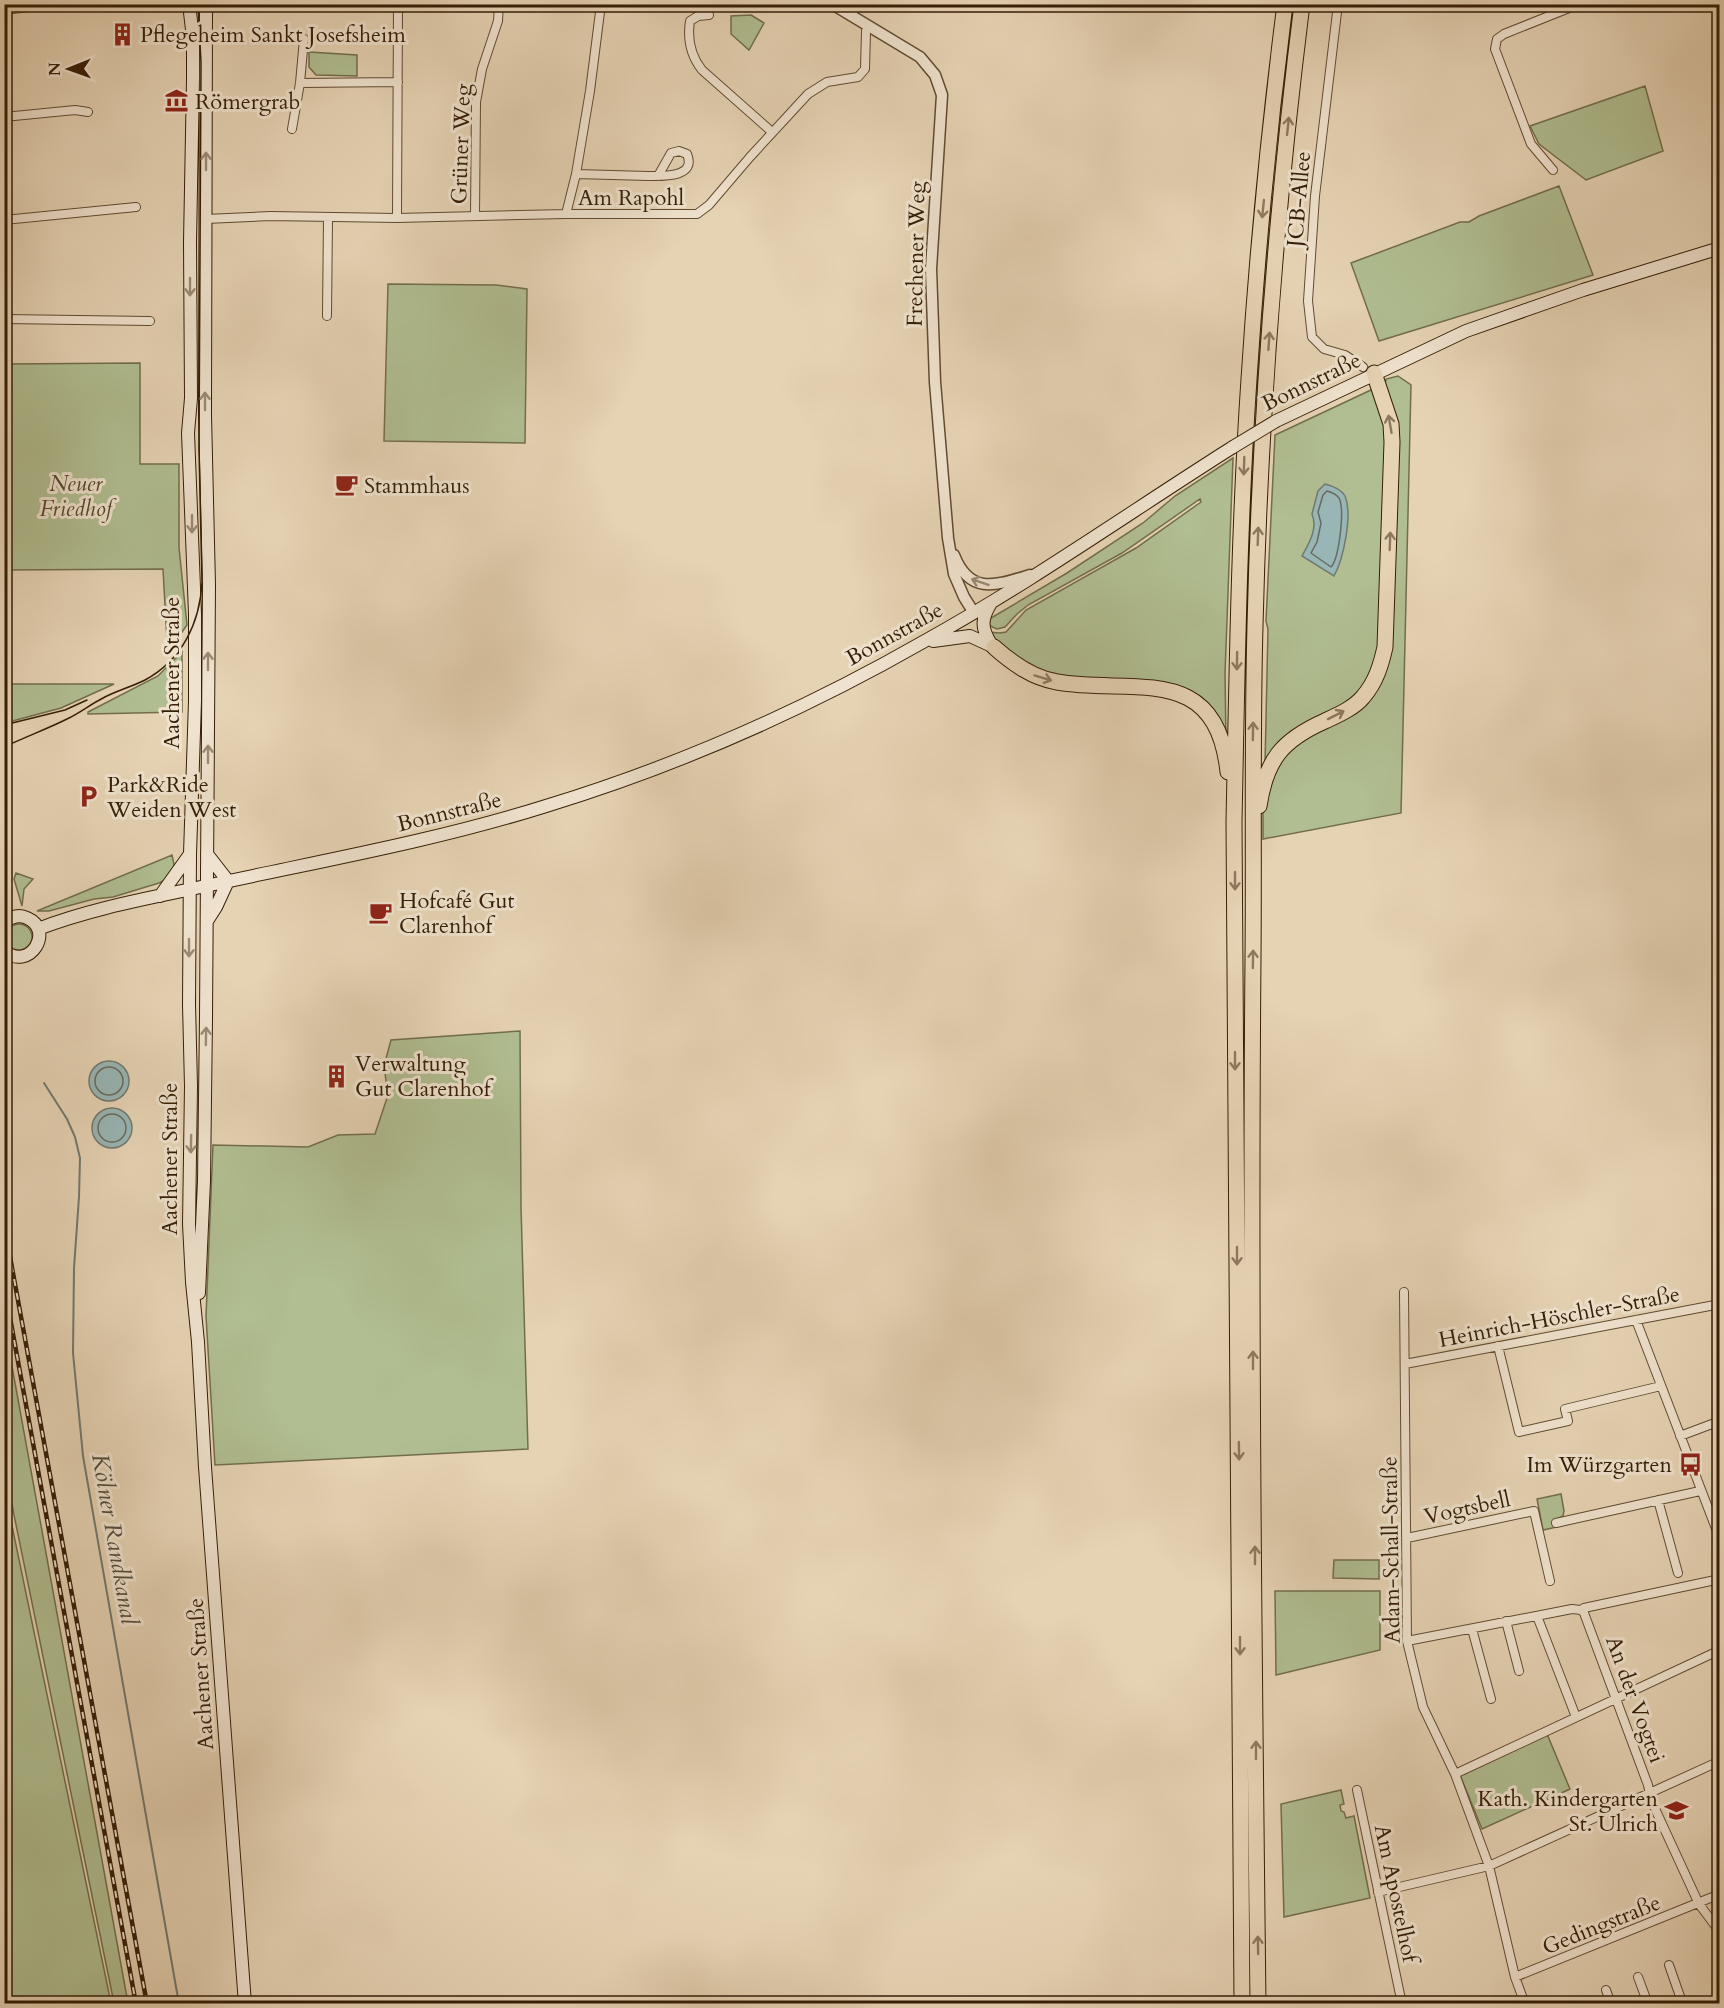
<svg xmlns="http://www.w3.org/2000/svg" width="1724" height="2008" viewBox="0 0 1724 2008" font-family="Cardo,serif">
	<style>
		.green { fill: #b0be91; stroke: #726e4c; stroke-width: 1.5 }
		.water { fill: #99b6b6; stroke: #717970; stroke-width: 1.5 }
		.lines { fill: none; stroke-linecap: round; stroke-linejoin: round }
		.shore { stroke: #676a5e; stroke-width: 1.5 }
		.stream { stroke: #717970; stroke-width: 2 }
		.minor-casing { stroke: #614b32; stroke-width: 10 }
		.tertiary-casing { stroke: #614b32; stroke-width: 13 }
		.secondary-casing { stroke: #351e06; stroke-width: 14 }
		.motorway-casing { stroke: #351e06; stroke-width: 17 }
		.minor { stroke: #efe2ce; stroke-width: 8 }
		.tertiary { stroke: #efe2ce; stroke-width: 10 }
		.secondary { stroke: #efe2ce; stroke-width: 12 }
		.motorway { stroke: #e6d3b4; stroke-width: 15 }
		.tram { stroke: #351e06; stroke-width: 1.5 }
		.rail-casing { stroke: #351e06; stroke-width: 4.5 }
		.rail { stroke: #efe2ce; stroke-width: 2; stroke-dasharray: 7; stroke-linecap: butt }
		.secondary-bridge-casing { stroke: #351e06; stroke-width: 14; stroke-linecap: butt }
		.secondary-bridge { stroke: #efe2ce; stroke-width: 12 }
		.oneway { stroke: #8e785d }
		.oneway2 { stroke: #9b8a74 }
		.labels { text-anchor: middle; stroke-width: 6; stroke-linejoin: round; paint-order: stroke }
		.poi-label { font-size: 22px; fill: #351e06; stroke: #efe2ce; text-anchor: start }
		.street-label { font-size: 22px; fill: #351e06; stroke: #efe2ce }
		.park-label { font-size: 22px; font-style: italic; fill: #544629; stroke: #efe2ce }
		.water-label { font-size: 24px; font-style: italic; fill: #534c3b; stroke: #efe2ce }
	</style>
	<rect width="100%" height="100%" fill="#e6d3b4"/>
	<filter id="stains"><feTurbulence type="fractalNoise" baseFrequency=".00333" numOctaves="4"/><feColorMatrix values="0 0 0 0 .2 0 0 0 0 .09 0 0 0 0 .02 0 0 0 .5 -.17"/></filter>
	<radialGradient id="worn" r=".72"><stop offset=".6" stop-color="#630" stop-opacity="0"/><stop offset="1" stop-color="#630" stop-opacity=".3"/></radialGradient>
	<path class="green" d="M751,15L764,23L749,50L731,34V16Z
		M309,52L357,55V76L316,75L309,67Z
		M1645,86L1663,151L1586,180L1539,144L1530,126Z
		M1559,186L1593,275L1379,341L1351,263L1460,222H1469L1479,216Z
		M388,284L496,285L527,289L525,443L384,441Z
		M140,363V464H179V548L187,625L167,653L165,651L167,641L163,569L5,570V364Z
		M1398,376L1411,385L1401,813L1263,839V805L1283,753L1346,715L1387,664L1385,384L1386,379Z
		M1371,390L1376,394L1386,431L1383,640L1364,689L1265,764L1268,629L1266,621L1275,435Z
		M1233,458L1225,673L1226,741L1200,702L1064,680L1015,660L987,632L1000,633L1006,632L1026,610L1136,548L1201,502L1200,499L1122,553L1028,605L1017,614L1005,627L997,629L986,624V621L1067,573L1143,523L1175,496Z
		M182,652V712L88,714V712L158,676Z
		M4,684H114L61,708L5,723Z
		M172,855L175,869L165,880L159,883L113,897L94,899L49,911H37Z
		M16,873L33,879L24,889L22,906L14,879Z
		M6 937a13 13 0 1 1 26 0a13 13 0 1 1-26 0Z
		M520,1031L521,1207L528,1449L215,1465L206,1316L213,1145L308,1147L338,1135L375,1134L388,1095L384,1066L391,1040Z
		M5,1328L128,2003H114L5,1471Z
		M5,1492L111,2003H5Z
		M1561,1494L1564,1511L1563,1516L1555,1520L1557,1527L1543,1530L1537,1499Z
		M1334,1560H1379V1579L1333,1578Z
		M1275,1591H1380V1650L1276,1675Z
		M1547,1734L1570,1789L1482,1829L1460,1775Z
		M1341,1790L1344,1804L1340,1805L1341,1811L1344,1812L1346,1818L1354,1816L1370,1898L1284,1917L1281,1804Z"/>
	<path class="water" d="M1325,484C1333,486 1341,489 1345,496C1353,515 1343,560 1334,576L1302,556C1309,543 1318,529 1312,514L1318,491Z
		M89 1081a20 20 0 1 1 40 0a20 20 0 1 1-40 0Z
		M92 1128a20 20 0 1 1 40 0a20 20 0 1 1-40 0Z"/>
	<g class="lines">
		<path class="shore" d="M1327,491C1331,492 1336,494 1339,498C1345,509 1339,559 1331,567L1311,553L1317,542L1321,523L1318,512L1323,495Z
			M95 1081a14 14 0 1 1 28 0a14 14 0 1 1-28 0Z
			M98 1128a14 14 0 1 1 28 0a14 14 0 1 1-28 0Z"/>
		<path class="stream" d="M44,1083L67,1119L75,1137L80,1158L79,1197L74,1268L73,1353L83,1456L179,2004"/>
		<defs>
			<path id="minor" d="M83,4L86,5
				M1338,4L1315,196L1308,301L1312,337L1324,349L1345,355L1363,367
				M4,10L53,4
				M709,15L698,16L690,21C687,40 691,56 702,70L772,132
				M852,16L856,4
				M300,83L398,82
				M4,117L75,110L88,112
				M292,129L300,83L304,39
				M1553,170L1531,144L1495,49L1497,39L1504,34L1579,4
				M576,174L648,176C662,176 697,178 687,154L679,151L671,153L658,176
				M566,214L576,174L590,91L601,4
				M475,216L476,102L482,69L498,21L499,4
				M397,218L398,4
				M206,219L270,216L397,218L566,214H697L709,205L750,157L808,94L827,82L858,77L865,69L866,31L869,27
				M4,220L136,207
				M327,316L328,218
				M4,319L150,321
				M1404,1292L1407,1641L1423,1707L1455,1774L1489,1866L1515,1977L1525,2004
				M1636,1320L1720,1539
				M1498,1346L1519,1432L1568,1421L1565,1409L1661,1386
				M1405,1364L1720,1304
				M1680,1436L1720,1421
				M1658,1500L1678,1573
				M1556,1523L1700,1491
				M1407,1538L1534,1511L1550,1581
				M1584,1608L1720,1579
				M1537,1616L1576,1717
				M1506,1621L1519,1671
				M1472,1629L1491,1699
				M1407,1641L1572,1609L1581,1610L1584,1613L1648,1785L1651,1800L1699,1904L1720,1932
				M1455,1774L1720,1650
				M1357,1790L1402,2004
				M1378,1892L1489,1866L1720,1761
				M1669,1965L1682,2002
				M1515,1977L1720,1894
				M1638,1977L1648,2004
				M1606,1990L1611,2004"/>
			<path id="tertiary" d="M832,4L920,57L935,75L942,95L931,269L935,382L948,538L954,574L964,597L974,613
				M954,555C970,596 997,585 1030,575"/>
			<path id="secondary" d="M189,4L193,38V79L190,242L191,398L188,433L195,614V701L190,854L189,1004L191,1086L189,1224L192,1282L198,1342L205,1467L245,2004
				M1276,421L1466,331L1583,290L1720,248
				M991,603C981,619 981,628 991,644
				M933,641L970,636L994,647
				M207,854L228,881
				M160,896L190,854
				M207,921L216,907L228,881
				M4,922C11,917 19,914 27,918C55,930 30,972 4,951
				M38,929C95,907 156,897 215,884C326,860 438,840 546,806C677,766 804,710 923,642C1030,583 1130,512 1233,447
				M199,1293L204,1181L206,1018L209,585L205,415L206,4"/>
			<path id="motorway" d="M994,647C1013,664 1033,678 1057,682C1133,695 1216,661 1228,772
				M1259,806C1266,760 1282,740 1325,721C1338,715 1354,708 1363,697C1376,682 1381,665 1385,647L1392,442L1391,424L1374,373
				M1242,2004L1234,822C1237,674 1239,526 1249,379C1257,254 1269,129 1285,4
				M1258,2004C1254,1655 1250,1306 1253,958C1254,847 1252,737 1255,626C1260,418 1276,211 1302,4"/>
		</defs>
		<use href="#minor" class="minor-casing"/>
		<use href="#tertiary" class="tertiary-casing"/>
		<use href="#secondary" class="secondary-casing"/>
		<use href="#motorway" class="motorway-casing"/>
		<use href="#minor" class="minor"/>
		<use href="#tertiary" class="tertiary"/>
		<use href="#secondary" class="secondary"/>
		<use href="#motorway" class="motorway"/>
		<path class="tram" d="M4,725L65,710L87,700
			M4,747C25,737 47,729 67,719C80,713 91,704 103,698C116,691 131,687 145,680C182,660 200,623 202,582L199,449L201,63L198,4"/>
		<defs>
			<path id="rail" d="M4,1224L147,2004
				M4,1285L136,2004"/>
		</defs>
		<use href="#rail" class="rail-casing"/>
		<use href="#rail" class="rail"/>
		<defs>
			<path id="secondary-bridge" d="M1233,447L1276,421"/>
		</defs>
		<use href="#secondary-bridge" class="secondary-bridge-casing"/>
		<use href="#secondary-bridge" class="secondary-bridge"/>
	</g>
	<defs><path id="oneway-shaft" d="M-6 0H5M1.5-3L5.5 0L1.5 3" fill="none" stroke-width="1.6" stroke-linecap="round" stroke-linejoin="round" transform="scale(1.5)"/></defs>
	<g class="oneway">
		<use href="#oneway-shaft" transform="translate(1288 126) rotate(-84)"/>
		<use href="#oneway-shaft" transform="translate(1263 209) rotate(96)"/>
		<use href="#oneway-shaft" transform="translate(1269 341) rotate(-86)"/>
		<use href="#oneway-shaft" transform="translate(1390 424) rotate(-100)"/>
		<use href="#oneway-shaft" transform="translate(1244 466) rotate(92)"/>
		<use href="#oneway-shaft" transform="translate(1258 536) rotate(-88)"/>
		<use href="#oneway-shaft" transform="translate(1390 541) rotate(-88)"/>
		<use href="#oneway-shaft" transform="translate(1237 661) rotate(91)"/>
		<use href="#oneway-shaft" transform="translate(1043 678) rotate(17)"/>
		<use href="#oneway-shaft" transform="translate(1336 715) rotate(-27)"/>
		<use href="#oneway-shaft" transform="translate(1253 731) rotate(-89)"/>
		<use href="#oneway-shaft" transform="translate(1235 881) rotate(90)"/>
		<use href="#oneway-shaft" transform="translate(1253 959) rotate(-89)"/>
		<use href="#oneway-shaft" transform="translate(1235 1061) rotate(90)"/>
		<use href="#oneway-shaft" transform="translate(1237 1256) rotate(90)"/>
		<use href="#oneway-shaft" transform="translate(1253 1360) rotate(-90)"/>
		<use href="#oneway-shaft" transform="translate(1239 1451) rotate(89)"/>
		<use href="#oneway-shaft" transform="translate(1255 1555) rotate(-90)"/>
		<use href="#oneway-shaft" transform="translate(1240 1646) rotate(90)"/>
		<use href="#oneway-shaft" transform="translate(1256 1750) rotate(-90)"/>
		<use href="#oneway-shaft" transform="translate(1258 1945) rotate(-91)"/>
	</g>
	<g class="oneway2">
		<use href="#oneway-shaft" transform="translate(206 161) rotate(-90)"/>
		<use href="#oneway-shaft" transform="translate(190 287) rotate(90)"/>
		<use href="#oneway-shaft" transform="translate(205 401) rotate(-90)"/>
		<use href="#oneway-shaft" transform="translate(192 524) rotate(90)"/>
		<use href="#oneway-shaft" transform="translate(980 582) rotate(-161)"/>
		<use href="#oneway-shaft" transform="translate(208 661) rotate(-90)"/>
		<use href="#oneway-shaft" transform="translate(208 754) rotate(-90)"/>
		<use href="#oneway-shaft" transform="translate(189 948) rotate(90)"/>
		<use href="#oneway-shaft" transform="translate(206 1036) rotate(-89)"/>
		<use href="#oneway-shaft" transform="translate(191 1144) rotate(91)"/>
	</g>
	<defs>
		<symbol id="building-bare" viewBox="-9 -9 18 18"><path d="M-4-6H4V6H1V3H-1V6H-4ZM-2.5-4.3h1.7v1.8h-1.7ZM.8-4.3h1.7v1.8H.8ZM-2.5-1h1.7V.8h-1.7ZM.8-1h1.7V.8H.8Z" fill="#8f2418" stroke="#efe2ce" stroke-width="2.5" paint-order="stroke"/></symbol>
		<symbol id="museum-bare" viewBox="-9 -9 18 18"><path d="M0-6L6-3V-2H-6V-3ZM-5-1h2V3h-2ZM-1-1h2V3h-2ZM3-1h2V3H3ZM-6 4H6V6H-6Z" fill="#8f2418" stroke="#efe2ce" stroke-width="2.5" paint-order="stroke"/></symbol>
		<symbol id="cafe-bare" viewBox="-9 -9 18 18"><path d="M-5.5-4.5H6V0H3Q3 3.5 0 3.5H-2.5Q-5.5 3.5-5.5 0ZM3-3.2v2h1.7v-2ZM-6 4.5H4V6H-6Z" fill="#8f2418" stroke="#efe2ce" stroke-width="2.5" paint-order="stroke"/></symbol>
		<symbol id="parking-bare" viewBox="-9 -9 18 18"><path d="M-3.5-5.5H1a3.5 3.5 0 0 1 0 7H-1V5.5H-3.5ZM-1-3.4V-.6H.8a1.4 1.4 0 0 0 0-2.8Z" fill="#8f2418" stroke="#efe2ce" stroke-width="2.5" paint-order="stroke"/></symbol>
		<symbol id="bus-bare" viewBox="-9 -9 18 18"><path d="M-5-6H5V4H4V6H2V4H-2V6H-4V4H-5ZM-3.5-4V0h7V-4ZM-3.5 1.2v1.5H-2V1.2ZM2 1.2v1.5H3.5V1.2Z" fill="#8f2418" stroke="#efe2ce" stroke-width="2.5" paint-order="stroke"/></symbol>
		<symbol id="school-bare" viewBox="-9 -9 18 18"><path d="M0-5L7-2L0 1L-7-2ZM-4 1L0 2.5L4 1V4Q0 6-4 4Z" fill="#8f2418" stroke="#efe2ce" stroke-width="2.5" paint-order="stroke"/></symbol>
	</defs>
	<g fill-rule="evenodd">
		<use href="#building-bare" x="106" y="18" width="33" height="33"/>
		<use href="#museum-bare" x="160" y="84" width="33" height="33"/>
		<use href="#cafe-bare" x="330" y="468" width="33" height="33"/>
		<use href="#parking-bare" x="72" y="780" width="33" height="33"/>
		<use href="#cafe-bare" x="364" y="896" width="33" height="33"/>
		<use href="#building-bare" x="320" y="1060" width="33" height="33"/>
		<use href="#bus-bare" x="1674" y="1448" width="33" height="33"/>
		<use href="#school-bare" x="1660" y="1794" width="33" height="33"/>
	</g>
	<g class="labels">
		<g class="poi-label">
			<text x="140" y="42">Pflegeheim Sankt Josefsheim</text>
			<text x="195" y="109">Römergrab</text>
			<text x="364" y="493">Stammhaus</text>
			<text x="107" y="792">Park&amp;Ride<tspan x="107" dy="25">Weiden West</tspan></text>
			<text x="399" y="908">Hofcafé Gut<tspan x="399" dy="25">Clarenhof</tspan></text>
			<text x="355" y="1071">Verwaltung<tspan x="355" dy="25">Gut Clarenhof</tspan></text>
			<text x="1672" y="1472" text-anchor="end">Im Würzgarten</text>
			<text x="1658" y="1806" text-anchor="end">Kath. Kindergarten<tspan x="1658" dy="25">St. Ulrich</tspan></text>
		</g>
		<g class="street-label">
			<text transform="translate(460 144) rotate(-88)" y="8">Grüner Weg</text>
			<text x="631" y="205">Am Rapohl</text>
			<text transform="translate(1298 199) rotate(-85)" y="8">JCB-Allee</text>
			<text transform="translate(915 254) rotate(-89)" y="8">Frechener Weg</text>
			<text transform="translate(1311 381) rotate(-26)" y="8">Bonnstraße</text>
			<text transform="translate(894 633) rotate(-29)" y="8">Bonnstraße</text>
			<text transform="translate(171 673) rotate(-90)" y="8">Aachener Straße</text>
			<text transform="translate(449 811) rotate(-14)" y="8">Bonnstraße</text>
			<text transform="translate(169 1159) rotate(-90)" y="8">Aachener Straße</text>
			<text transform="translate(1559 1316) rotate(-11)" y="8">Heinrich-Höschler-Straße</text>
			<text transform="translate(1467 1507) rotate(-12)" y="8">Vogtsbell</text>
			<text transform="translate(1390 1550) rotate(-91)" y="8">Adam-Schall-Straße</text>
			<text transform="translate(200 1674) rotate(-94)" y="8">Aachener Straße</text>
			<text transform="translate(1636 1699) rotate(70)" y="8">An der Vogtei</text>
			<text transform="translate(1397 1893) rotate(78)" y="8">Am Apostelhof</text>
			<text transform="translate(1601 1924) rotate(-22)" y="8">Gedingstraße</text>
		</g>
		<g class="park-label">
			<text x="76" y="491">Neuer<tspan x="76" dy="25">Friedhof</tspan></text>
		</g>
		<g class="water-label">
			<text transform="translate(115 1539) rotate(80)" y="8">Kölner Randkanal</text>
		</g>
	</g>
	<rect width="1724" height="2008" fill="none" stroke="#e6d3b4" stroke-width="24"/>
	<rect x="6" y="6" width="1712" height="1996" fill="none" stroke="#351e06" stroke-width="3"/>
	<rect x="12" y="12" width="1700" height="1984" fill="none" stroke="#351e06" stroke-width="1.5"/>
	<g transform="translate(69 69) rotate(269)" stroke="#efe2ce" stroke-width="4.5" paint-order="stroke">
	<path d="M0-4.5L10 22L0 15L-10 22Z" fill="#351e06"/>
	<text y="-9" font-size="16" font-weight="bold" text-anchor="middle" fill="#351e06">N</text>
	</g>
	<rect width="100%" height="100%" filter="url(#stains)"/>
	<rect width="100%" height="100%" fill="url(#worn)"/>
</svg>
